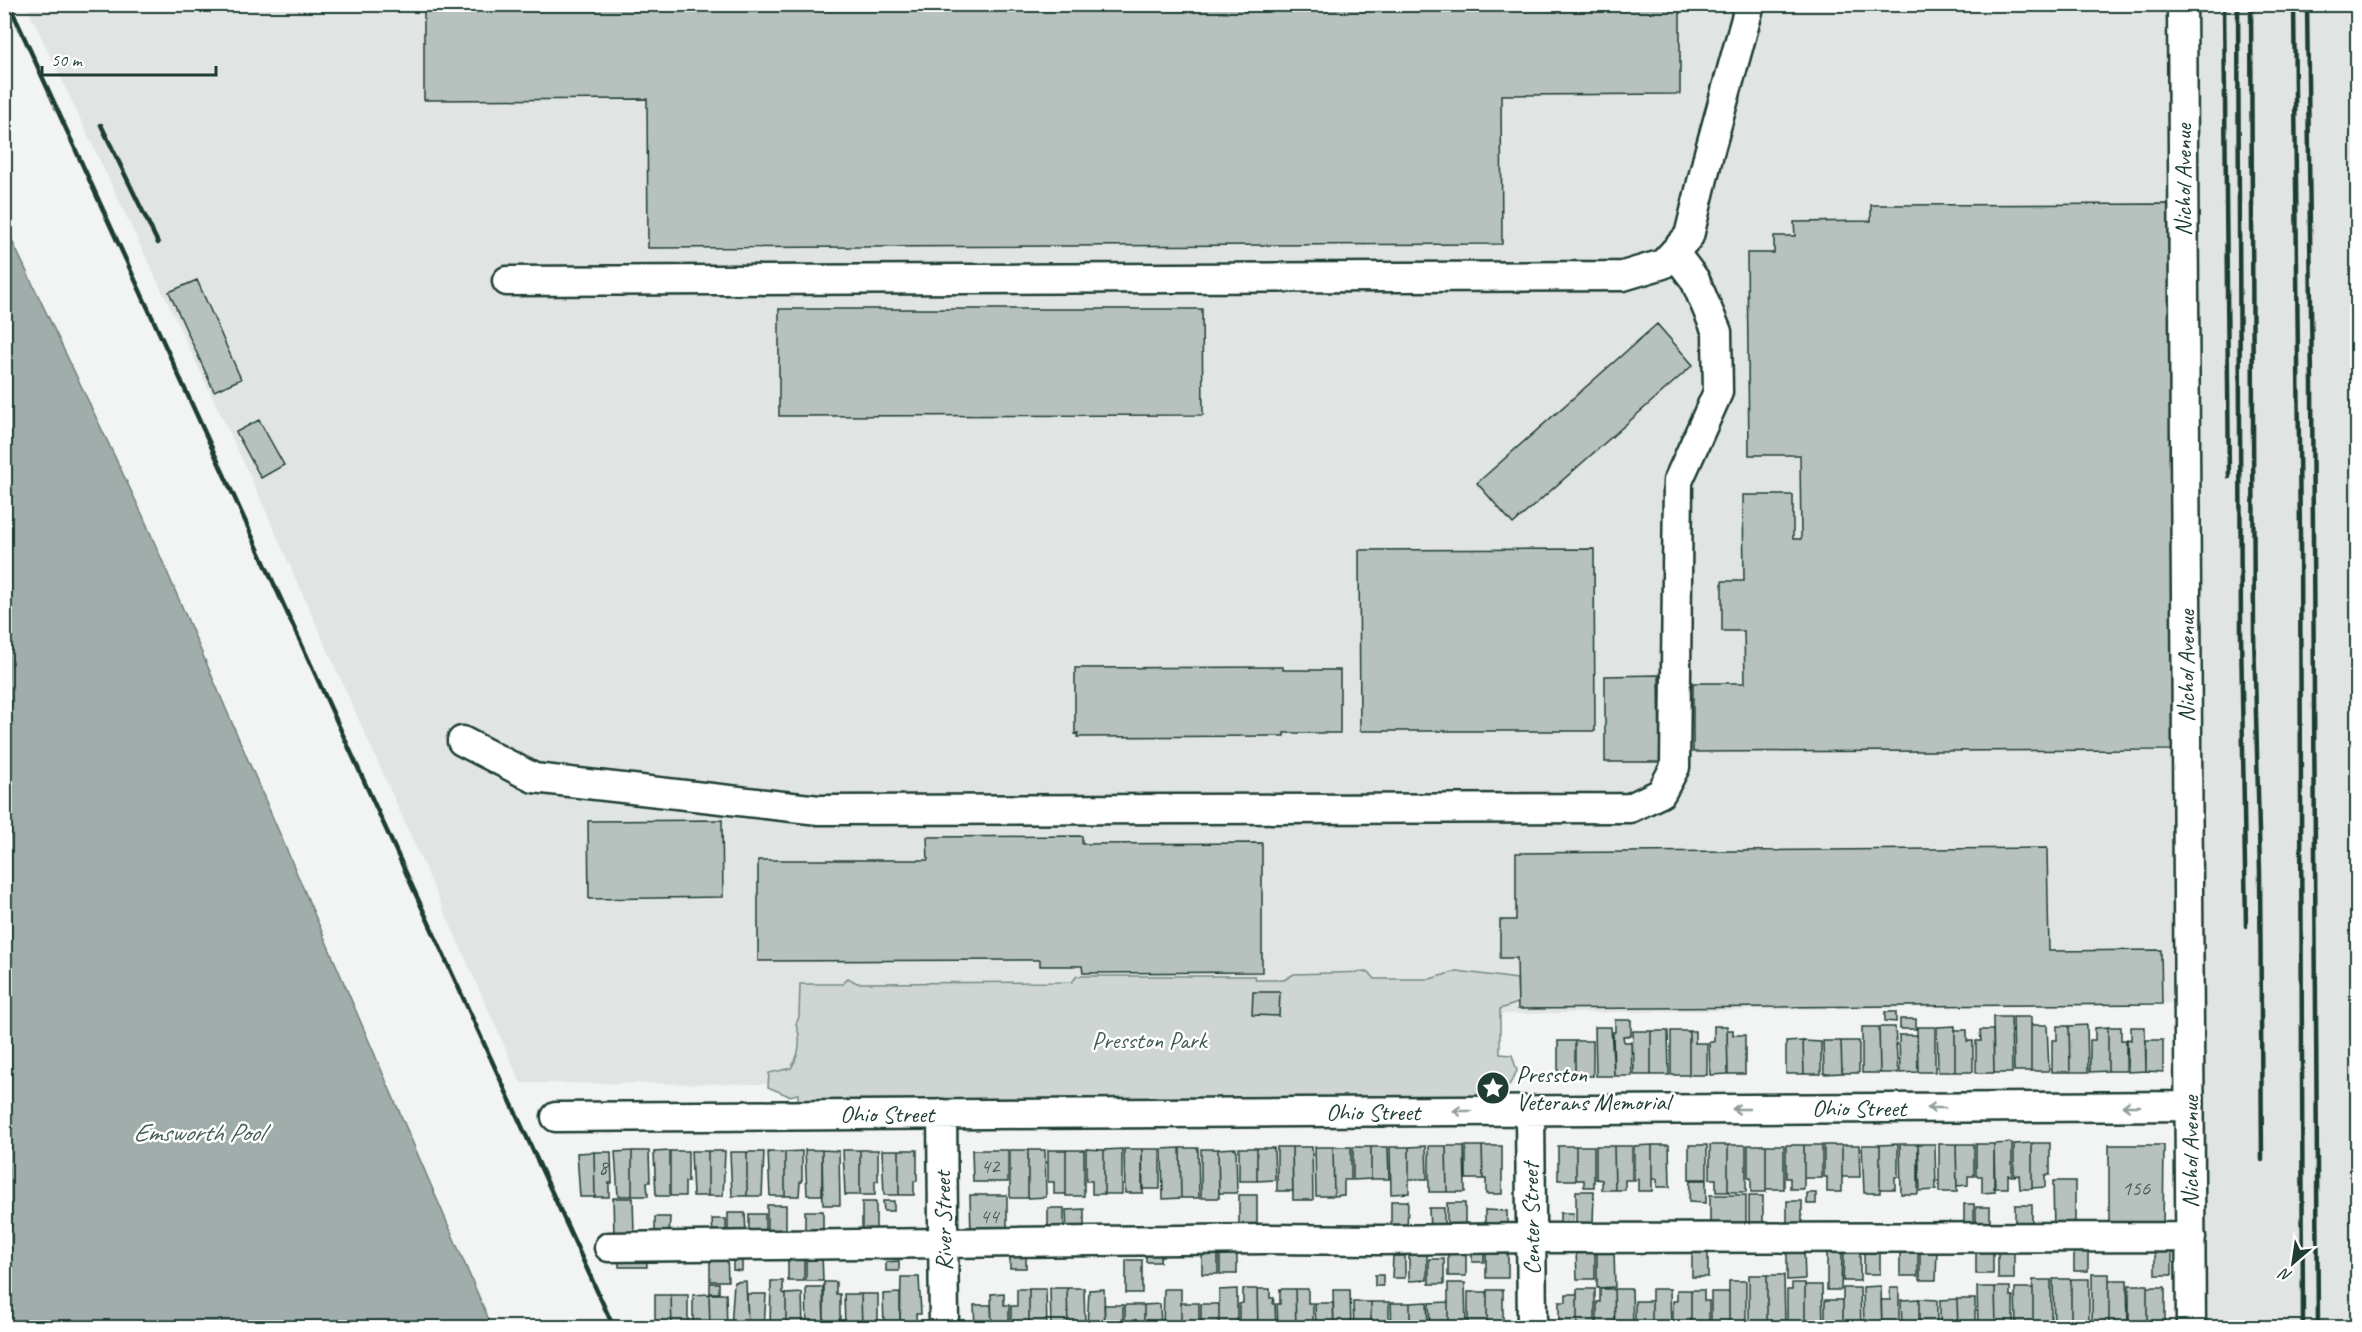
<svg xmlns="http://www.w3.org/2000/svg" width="2362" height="1332" viewBox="0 0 2362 1332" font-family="Caveat,sans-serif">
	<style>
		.built { fill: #e0e4e3 }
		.green { fill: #ced5d3; stroke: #768984; stroke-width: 1.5 }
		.water { fill: #a1adaa; stroke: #6d807b; stroke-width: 1.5 }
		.building { fill: #b7c1bd; stroke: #1f3d34; stroke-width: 1.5 }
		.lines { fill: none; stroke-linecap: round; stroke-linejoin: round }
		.minor-casing { stroke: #1f3d34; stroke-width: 33 }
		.minor { stroke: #fff; stroke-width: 28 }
		.rail { stroke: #1f3d34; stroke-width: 4.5 }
		.oneway { stroke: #8f9e9a }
		.labels { text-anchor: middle; stroke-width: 5; stroke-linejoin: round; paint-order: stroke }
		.number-label { font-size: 21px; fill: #455e56 }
		.street-label { font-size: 24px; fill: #1f3d34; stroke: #fff }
		.park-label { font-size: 24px; fill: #425b54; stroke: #fff }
		.poi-label { font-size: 24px; fill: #1f3d34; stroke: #fff; text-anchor: start }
		.water-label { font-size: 26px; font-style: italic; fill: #465f57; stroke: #fff }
	</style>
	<rect width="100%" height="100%" fill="#f2f3f3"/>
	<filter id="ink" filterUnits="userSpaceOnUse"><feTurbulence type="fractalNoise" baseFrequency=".0167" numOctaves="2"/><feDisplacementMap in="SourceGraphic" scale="12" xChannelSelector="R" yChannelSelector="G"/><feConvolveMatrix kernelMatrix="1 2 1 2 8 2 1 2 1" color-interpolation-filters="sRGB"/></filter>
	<g filter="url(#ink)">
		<path class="built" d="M26,5H2357V1327H2192L2189,1003L1500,1014L1499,978L800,984L798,1084L521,1083L251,478Z"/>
		<path class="green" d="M1457,971L1517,979L1518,1003L1500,1009V1054L1512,1055L1517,1071L1508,1087L1501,1088V1096H1485L1475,1110L1389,1100L1388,1097L798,1102V1094L789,1096L768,1087L769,1073L791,1068C800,1054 802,1040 796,1024L799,1017L800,984H843L848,978L857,983L1072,982L1077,976H1255L1256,980H1284L1294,974L1369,972L1375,979H1430Z"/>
		<path class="water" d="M5,226L143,516L492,1327H5Z"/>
		<path class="building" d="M424,4H1680V94L1501,95L1502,244L648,248L647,99L424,100Z
			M2170,204L2174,750L1693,752V683H1745L1744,631H1722V581H1744L1743,495H1793V539H1801L1800,455H1749L1747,253H1774V236H1795L1794,222L1871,221V205Z
			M197,280L241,379L214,391L169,292Z
			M779,309H1202L1203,415L779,416Z
			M1657,324L1693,365L1513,524L1477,483Z
			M259,420L284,465L261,478L236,432Z
			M1594,549L1595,731H1360L1359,550Z
			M1283,667V670H1340V733H1284V736L1077,737L1078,733L1075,734V668Z
			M1659,675L1660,762H1605V676Z
			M722,820L723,897L589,899L588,821Z
			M1082,836V844L1262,843V972L1083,973L1082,966H1040V960L758,961V860H928L927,837Z
			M2047,848L2049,951L2161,950L2162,1004L1518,1009L1517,958H1500V920H1516V853Z
			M1253,992H1280L1279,1016L1252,1015Z
			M1885,1012H1896V1022L1885,1021Z
			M1993,1017H2011L2012,1073H1994Z
			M2013,1017H2031V1071H2014Z
			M1900,1019H1916V1029H1900Z
			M1615,1020H1631V1036H1623L1624,1042H1631L1632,1076H1614L1613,1032H1615Z
			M2031,1025H2047L2049,1071H2031Z
			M2087,1025L2088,1072H2070L2069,1026Z
			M1714,1026H1727L1728,1074L1710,1075L1709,1042H1714Z
			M1955,1026V1072H1938L1937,1027Z
			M2057,1026H2069L2070,1072H2052V1040H2057Z
			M1595,1027H1611L1614,1076H1596Z
			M1862,1027H1879L1880,1073H1862Z
			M1879,1027H1895L1898,1073H1880Z
			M1917,1027H1935V1072H1918Z
			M2108,1027V1071L2090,1072V1040H2095V1028Z
			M2108,1027H2121V1040H2126V1071H2108Z
			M2131,1027H2145L2146,1071L2128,1072L2127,1039L2131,1040Z
			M1727,1030H1733V1035H1745V1074H1728Z
			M1955,1030H1967V1041H1973V1072H1955Z
			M1980,1030H1993L1994,1073H1976V1041H1981Z
			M1633,1031H1651V1075H1634Z
			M1651,1031H1668L1669,1075H1651Z
			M1671,1031H1689V1075H1671Z
			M1689,1031H1695V1043H1707V1075H1689Z
			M1899,1035H1917L1918,1072L1900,1073Z
			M2146,1040H2163V1072L2146,1071Z
			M1558,1041H1575V1076L1558,1077Z
			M1575,1041H1593V1076H1575Z
			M1803,1041L1804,1074H1786V1042Z
			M1803,1041L1821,1042V1074H1804Z
			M1823,1041H1841L1842,1073L1824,1074Z
			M1841,1041H1859V1073H1842Z
			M2012,1143V1176L2008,1175V1188H1994V1144Z
			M2032,1143V1189H2020L2019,1175L2014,1176V1144Z
			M2032,1143H2050V1175H2045V1187L2032,1188Z
			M1898,1144V1177H1895V1189H1880V1145Z
			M1900,1144H1918V1194H1901Z
			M1918,1144H1935L1936,1190L1920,1191Z
			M1939,1144H1956L1957,1192H1939Z
			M1956,1144H1974V1176H1968V1185L1957,1186Z
			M1976,1144H1994L1995,1192L1982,1193V1176H1976Z
			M1652,1145V1191H1638V1179L1634,1180V1146Z
			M1652,1145H1669L1670,1187H1657V1179H1652Z
			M1689,1145H1707V1179H1689Z
			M1710,1145H1728V1192H1716V1179H1710Z
			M1728,1145H1746V1192H1728Z
			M1748,1145H1766V1192H1751V1178H1748Z
			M1766,1145H1784V1189H1766Z
			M1786,1145H1804V1189H1790V1178H1786Z
			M1804,1145H1822V1178H1804Z
			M1824,1145H1842V1192H1827V1177H1824Z
			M1842,1145H1859L1860,1177H1842Z
			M1862,1145H1880V1193H1864Z
			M2109,1145H2164L2163,1231L2109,1230Z
			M1426,1146L1427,1179H1409V1147Z
			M1429,1146H1446L1447,1192H1429Z
			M1446,1146H1464L1465,1192H1447Z
			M1466,1146H1482L1483,1179H1466Z
			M1482,1146H1502V1194H1486V1179H1483Z
			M1558,1146H1576V1180H1558Z
			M1576,1146H1594V1187H1584V1180H1576Z
			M1596,1146H1614L1615,1190H1602V1180L1596,1179Z
			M1614,1146H1632V1180H1625V1190H1615Z
			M1277,1147H1292L1293,1191H1277Z
			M1292,1147H1312L1313,1200H1293Z
			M1315,1147H1333L1334,1196H1316Z
			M1333,1147H1351V1180H1344V1195L1334,1196Z
			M1353,1147H1371V1179L1353,1180Z
			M1371,1147H1388L1389,1179H1371Z
			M1390,1147H1409V1193L1391,1194Z
			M1180,1148L1181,1198L1163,1199L1162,1149Z
			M1180,1148H1198L1199,1198H1181Z
			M1236,1148L1237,1193H1219L1218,1149Z
			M1239,1148H1257V1181H1239Z
			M1257,1148H1274L1275,1180L1257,1181Z
			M1086,1149L1104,1150V1194H1092V1181H1086Z
			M1122,1149V1194H1104V1150Z
			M1124,1149H1142L1143,1193H1125Z
			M1142,1149H1160V1189H1142Z
			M1201,1149H1218L1219,1198H1201Z
			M805,1150H822V1195H807Z
			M822,1150L839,1151L840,1205H823Z
			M843,1150H860V1195H845Z
			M860,1150H878V1181H875V1195H860Z
			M882,1150H899V1195H884Z
			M899,1150H917V1181H914V1195H899Z
			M972,1150H1008V1182H973Z
			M1010,1150H1028V1198H1010Z
			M1028,1150H1045L1046,1197L1028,1198Z
			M1048,1150H1066V1194H1054V1182H1048Z
			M1066,1150H1084V1196H1066Z
			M632,1151H649L650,1182H647L648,1196H632Z
			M632,1151V1196H618L615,1152Z
			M670,1151H688V1182H685V1196H670Z
			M670,1151V1196H656L654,1152Z
			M691,1151H708V1196H693Z
			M708,1151H725L723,1196H708Z
			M802,1151V1182H800L799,1196H785V1152Z
			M594,1152H611L612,1183H609V1197H595Z
			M594,1152L595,1197H580L577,1153Z
			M730,1152H747V1196H732Z
			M747,1152H764L762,1196H747Z
			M768,1152H785V1196H770Z
			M1690,1180H1706V1203L1689,1202Z
			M2053,1181H2075V1230H2054Z
			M1576,1191H1594L1593,1225H1576Z
			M1807,1193H1816V1204H1807Z
			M970,1195H1007V1236L971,1237Z
			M1239,1195H1257V1230H1239Z
			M1710,1195H1746V1225L1710,1226Z
			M1749,1196H1763V1231H1749Z
			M613,1198H633L634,1234L614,1235Z
			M883,1201H894V1211H884Z
			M1391,1201H1408L1407,1233H1391Z
			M1787,1201H1802V1223H1787Z
			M862,1202H876V1229H862Z
			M1447,1203H1465V1232H1447Z
			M1964,1204H1974V1225H1964Z
			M767,1205H786V1236H767Z
			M2015,1205H2032V1229H2015Z
			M1976,1207H1990V1228H1976Z
			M1048,1208H1064V1234H1048Z
			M1429,1208H1444V1233L1430,1232Z
			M1084,1209V1235H1067L1066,1210Z
			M1485,1210L1507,1211V1232L1485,1231Z
			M805,1211H823V1235H805Z
			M728,1213H745L746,1236H728Z
			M1560,1213H1573L1572,1228L1560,1227Z
			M749,1214H765V1238H749Z
			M655,1217H670L669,1237H655Z
			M712,1219H726V1237H713Z
			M1976,1243L1993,1244V1274H1976Z
			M1900,1245H1918V1276H1900Z
			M1998,1246H2014V1279H1998Z
			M2155,1246H2172V1275H2155Z
			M1472,1247H1484V1262H1472Z
			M1508,1247V1278H1486V1248Z
			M1864,1247H1880V1274H1864Z
			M1146,1248H1161L1160,1262H1146Z
			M1448,1248H1466V1276H1448Z
			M1708,1248V1277H1692V1249Z
			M1920,1248H1937L1936,1280H1920Z
			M1427,1249V1280L1409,1281V1250Z
			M1576,1249H1595V1279H1577Z
			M1597,1249H1614L1615,1287L1597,1288Z
			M2074,1249H2088V1271H2074Z
			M1787,1250H1804L1805,1279L1787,1280Z
			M1010,1251H1026V1268H1010Z
			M1202,1251H1218V1274H1202Z
			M1827,1251H1842L1841,1290H1827Z
			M1844,1251H1860V1281H1843Z
			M710,1253H727L728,1281H710Z
			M1220,1253H1237V1274H1220Z
			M733,1254H742V1271L733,1270Z
			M788,1254H804V1281H788Z
			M822,1254L823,1281H806V1255Z
			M619,1255H646L647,1267H619Z
			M1393,1256H1405V1278H1392Z
			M1429,1259H1444V1284H1429Z
			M1126,1260H1142V1293H1126Z
			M899,1261V1271H886V1262Z
			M2092,1274H2109V1328H2092Z
			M1375,1275H1383V1286H1375Z
			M1749,1275H1767V1328H1749Z
			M1767,1275H1784L1785,1328H1767Z
			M901,1277H919L921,1314H916L917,1328H900Z
			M2053,1279H2071V1328H2054Z
			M2071,1279H2089V1328H2071Z
			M2033,1280H2051V1328H2033Z
			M2109,1280H2127L2128,1328H2109Z
			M746,1281L748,1328H731L734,1282Z
			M771,1281H783V1293L786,1294V1328H770Z
			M1729,1281H1746V1328H1729Z
			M824,1282H836V1294H840V1328H824Z
			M710,1283H719V1293H710Z
			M1448,1283H1465L1466,1328H1448Z
			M1792,1283H1805V1328H1787V1290H1792Z
			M1805,1285H1822L1823,1328H1805Z
			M2129,1285H2147V1328H2129Z
			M1881,1286L1882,1328H1864L1863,1287Z
			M806,1287H823L824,1328H807Z
			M1977,1287H1995L1996,1328H1978Z
			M1995,1287H2010V1296H2013V1328H1996Z
			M2147,1287H2165V1328H2147Z
			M1050,1288H1067L1068,1328H1051Z
			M1067,1288H1084L1085,1328H1068Z
			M1843,1288H1860L1861,1328H1843Z
			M1890,1288H1899V1328H1882L1881,1300H1890Z
			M2015,1288H2033V1328H2016Z
			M1017,1289H1029V1328H1011V1306H1017Z
			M1029,1289H1046L1047,1328H1029Z
			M1104,1289L1105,1328H1087L1089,1290Z
			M1164,1289H1181V1328H1163Z
			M1237,1289V1328H1219V1290Z
			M1243,1289H1257L1258,1328H1239V1304L1243,1303Z
			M1257,1289H1270V1298H1274L1273,1304H1275L1276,1328H1258Z
			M1280,1289H1295L1296,1328H1278L1277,1304H1280Z
			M1295,1289H1308V1303H1313V1328H1296Z
			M1577,1289H1595V1328H1577Z
			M1600,1289H1614L1615,1328H1597V1302H1600Z
			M1614,1289H1632L1633,1328H1615Z
			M1652,1289H1670L1671,1328H1652Z
			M1333,1290H1350L1351,1328H1334Z
			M1487,1290H1503V1328H1487Z
			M1677,1290H1691V1328H1673V1301H1677Z
			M1691,1290H1704V1301H1709V1328H1691Z
			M1468,1292H1487V1328H1468Z
			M1711,1292H1729V1328H1711Z
			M802,1293L803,1328H786V1294Z
			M900,1293V1328H884L883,1294Z
			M1004,1293V1305H1009V1328H992L991,1294Z
			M709,1294L710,1328H693V1295Z
			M709,1294H726L727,1328H710Z
			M747,1294H766L764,1328H748Z
			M844,1294H861L862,1328H845Z
			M861,1294H878V1328H862Z
			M1566,1294H1577V1328H1559V1302H1566Z
			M655,1295H671L672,1328H655Z
			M671,1295H688V1328H672Z
			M1919,1299V1328H1902L1901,1300Z
			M1919,1299L1937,1300V1328H1919Z
			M1957,1299L1958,1328H1940V1300Z
			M1957,1299H1975V1328H1958Z
			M1825,1300H1843V1328H1825Z
			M1635,1301H1652V1328H1635Z
			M1353,1302H1371V1328H1354Z
			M1371,1302H1389V1328H1371Z
			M1427,1302L1428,1328H1410V1303Z
			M1448,1302V1328H1430L1429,1303Z
			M1181,1303H1199V1328H1181Z
			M1315,1303H1333L1334,1328H1316Z
			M1391,1303H1410V1328H1392Z
			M1160,1304L1161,1328H1144V1305Z
			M1201,1304H1219V1328H1201Z
			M974,1305H991L992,1328H975Z
			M1104,1305H1123V1328H1105Z
			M1125,1305H1144V1328H1125Z"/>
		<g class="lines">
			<defs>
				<path id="minor" d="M2182,4L2191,1328
					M507,281L1623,276L1663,264L1689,236L1709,153L1750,4
					M462,741L534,778L819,810L1630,808L1661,793L1675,767L1678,481L1718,392L1717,332L1695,280L1674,252
					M1530,1111L1532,1328
					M942,1114L944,1328
					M556,1117L2189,1106
					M609,1247L1265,1239L1381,1240L1530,1238L2191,1237"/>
			</defs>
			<use href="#minor" class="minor-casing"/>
			<use href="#minor" class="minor"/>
			<path class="rail" d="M9,4L614,1328
				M2224,4L2229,477
				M2238,4L2241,633L2246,926
				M2251,4L2254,634L2260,872L2262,1160
				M2294,4L2300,536L2303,1328
				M2307,4L2312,382L2318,1328
				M101,125L158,243"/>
		</g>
		<defs><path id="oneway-shaft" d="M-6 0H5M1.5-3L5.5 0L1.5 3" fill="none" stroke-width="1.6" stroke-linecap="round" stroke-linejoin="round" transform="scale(1.5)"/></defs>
		<g class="oneway">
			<use href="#oneway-shaft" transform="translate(2131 1106) rotate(180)"/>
			<use href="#oneway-shaft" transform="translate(1936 1108) rotate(180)"/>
			<use href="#oneway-shaft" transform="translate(1741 1109) rotate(180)"/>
			<use href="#oneway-shaft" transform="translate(1462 1111) rotate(180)"/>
		</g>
	</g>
	<defs>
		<symbol id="sight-disc" viewBox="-11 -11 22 22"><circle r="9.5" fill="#1f3d34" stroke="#fff"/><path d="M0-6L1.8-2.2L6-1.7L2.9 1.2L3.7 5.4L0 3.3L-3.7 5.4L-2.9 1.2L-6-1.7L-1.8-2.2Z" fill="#fff"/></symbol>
	</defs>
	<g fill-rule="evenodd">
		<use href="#sight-disc" x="1474" y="1069" width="38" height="38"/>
	</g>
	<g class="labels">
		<g class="number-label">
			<text x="990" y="1173">42</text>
			<text x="603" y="1174">8</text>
			<text x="2136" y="1195">156</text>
			<text x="989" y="1223">44</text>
		</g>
		<g class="street-label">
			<text transform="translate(2183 180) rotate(-90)" y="8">Nichol Avenue</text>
			<text transform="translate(2186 666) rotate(-90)" y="8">Nichol Avenue</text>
			<text x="1859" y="1116">Ohio Street</text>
			<text x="1373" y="1120">Ohio Street</text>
			<text x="887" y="1122">Ohio Street</text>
			<text transform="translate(2190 1152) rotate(-90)" y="8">Nichol Avenue</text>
			<text transform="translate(1531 1219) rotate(-91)" y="8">Center Street</text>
			<text transform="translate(943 1221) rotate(-91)" y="8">River Street</text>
		</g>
		<g class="park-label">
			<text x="1149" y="1048">Presston Park</text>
		</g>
		<g class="poi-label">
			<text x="1516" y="1082">Presston<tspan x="1516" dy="28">Veterans Memorial</tspan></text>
		</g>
		<g class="water-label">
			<text x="198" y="1141">Emsworth Pool</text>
		</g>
	</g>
	<rect width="2362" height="1332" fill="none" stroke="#fff" stroke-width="24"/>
	<rect x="12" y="12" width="2338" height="1308" fill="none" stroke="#1f3d34" stroke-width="2" filter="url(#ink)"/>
	<g transform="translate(2293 1263) rotate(209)" stroke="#ffffff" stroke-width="4.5" paint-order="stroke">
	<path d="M0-4.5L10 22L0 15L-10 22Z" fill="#1f3d34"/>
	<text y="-9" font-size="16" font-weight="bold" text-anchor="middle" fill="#1f3d34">N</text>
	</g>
	<path d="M42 66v9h174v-9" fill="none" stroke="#1f3d34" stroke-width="3"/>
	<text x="51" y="66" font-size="18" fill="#1f3d34" stroke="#ffffff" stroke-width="4.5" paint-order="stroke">50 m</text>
</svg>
